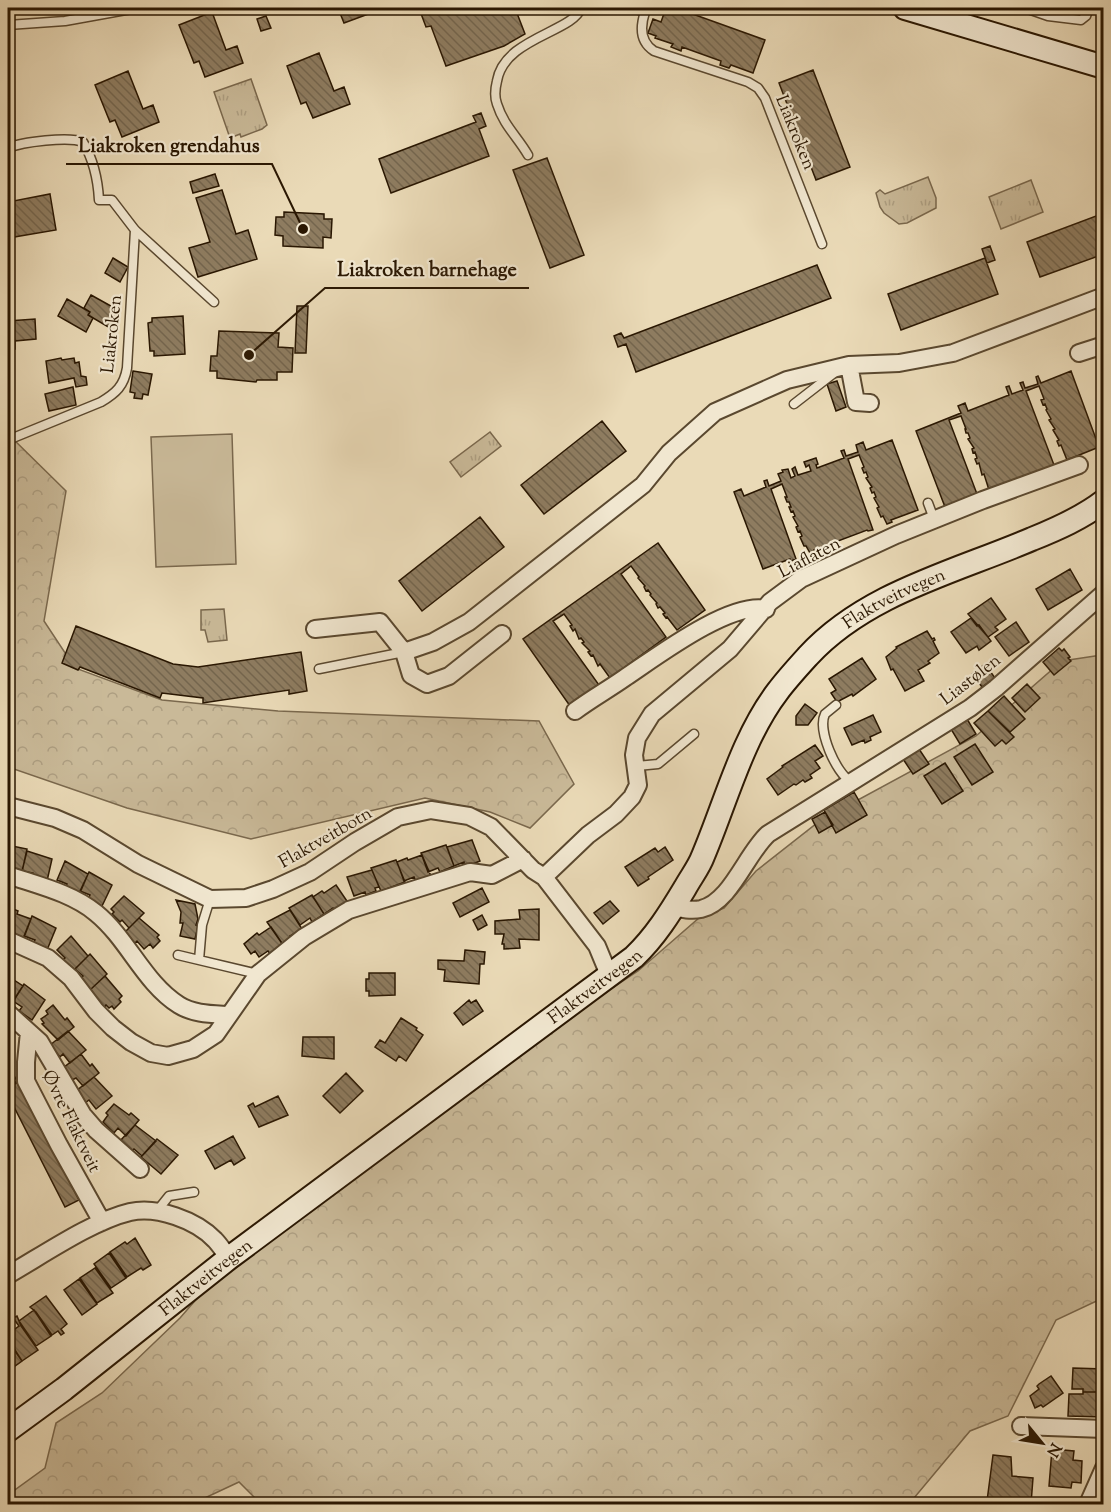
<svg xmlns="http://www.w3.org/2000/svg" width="1111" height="1512" viewBox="0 0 1111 1512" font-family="'Sorts Mill Goudy',serif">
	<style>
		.grass { fill: url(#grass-tufts); stroke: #7a684d; stroke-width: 1.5 }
		.forest { fill: url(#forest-crowns); stroke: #7a684d; stroke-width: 1.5 }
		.pitch { fill: #c9b998; stroke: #7a684d; stroke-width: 1.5 }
		.building { fill: url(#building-back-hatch); stroke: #2a1702; stroke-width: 1.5 }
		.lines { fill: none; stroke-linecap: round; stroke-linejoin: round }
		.lane-casing { stroke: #5a482f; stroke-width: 11 }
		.street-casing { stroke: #5a482f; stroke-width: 20 }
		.secondary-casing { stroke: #2a1702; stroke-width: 26 }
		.lane { stroke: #f1e7d0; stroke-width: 8 }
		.street { stroke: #f1e7d0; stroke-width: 16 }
		.secondary { stroke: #f1e7d0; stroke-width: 22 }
		.labels { text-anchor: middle; stroke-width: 4.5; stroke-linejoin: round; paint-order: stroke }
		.street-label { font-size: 18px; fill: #2a1702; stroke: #f1e7d0 }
		.leader { fill: none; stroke: #2a1702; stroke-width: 2 }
		.callout-dot { fill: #2a1702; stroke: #f1e7d0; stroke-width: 2 }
		.callout-label { font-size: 20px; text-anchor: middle; font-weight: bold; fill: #2a1702; stroke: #f1e7d0; stroke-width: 4.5; stroke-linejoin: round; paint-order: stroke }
	</style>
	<defs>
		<pattern id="grass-tufts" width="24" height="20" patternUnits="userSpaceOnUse" patternTransform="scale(1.5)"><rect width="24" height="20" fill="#c9b998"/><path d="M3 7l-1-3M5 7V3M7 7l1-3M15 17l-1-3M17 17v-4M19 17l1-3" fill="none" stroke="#ad9e81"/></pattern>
		<pattern id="forest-crowns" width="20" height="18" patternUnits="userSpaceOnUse" patternTransform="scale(1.5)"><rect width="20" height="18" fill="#c9b998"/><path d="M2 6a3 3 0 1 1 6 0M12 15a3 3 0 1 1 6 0" fill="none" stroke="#ad9e81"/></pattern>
		<pattern id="building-back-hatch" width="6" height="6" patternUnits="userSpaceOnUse" patternTransform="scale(1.5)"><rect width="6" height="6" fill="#8e7c60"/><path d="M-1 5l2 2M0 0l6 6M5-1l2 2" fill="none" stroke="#74654d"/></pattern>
	</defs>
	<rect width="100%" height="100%" fill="#eadab7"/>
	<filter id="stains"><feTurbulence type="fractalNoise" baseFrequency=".00333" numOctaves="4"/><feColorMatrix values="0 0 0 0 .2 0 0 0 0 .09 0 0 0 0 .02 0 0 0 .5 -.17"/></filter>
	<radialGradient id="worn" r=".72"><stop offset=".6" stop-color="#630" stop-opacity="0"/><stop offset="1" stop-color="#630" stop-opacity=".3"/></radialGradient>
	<path class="grass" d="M251,79L267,125L262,129L241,137L240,134L230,138L214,92Z
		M928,177L936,198V208L907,223L899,224L884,213L880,207L876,193L880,190L885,194Z
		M1031,180L1043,212L1001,229L989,197Z
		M490,432L501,446L461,477L450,462Z
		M224,609L227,640L208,642L205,630H201V610Z"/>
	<path class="forest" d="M8,434L66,491L44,621L75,668L162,700L278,711L539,721L574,784L530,828L490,812L425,798L251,839L127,808L8,767Z
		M1095,656H1103V1298L1056,1320L1008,1416L970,1431L909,1504H261L239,1482L192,1504H8V1495L45,1468L56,1423L102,1393L180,1318L267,1218L638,971L699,918L724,908L756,871L821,820L976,736L1062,661Z"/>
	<path class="pitch" d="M232,434L236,564L156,567L151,437Z"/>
	<path class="building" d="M338,8H382V9L344,23Z
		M425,8H515L525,34L504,46L446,66L431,26L426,27L420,11Z
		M666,8H676L765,40L753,73L731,65L729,68L720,65L721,61L682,47L681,51L671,47L673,44L655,38L656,36L648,33L653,19L661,22Z
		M212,12L226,50L237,46L243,63L205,77L199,61L194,63L179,25Z
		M266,16L271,28L261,31L257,19Z
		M319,53L334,91L344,87L350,104L313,118L306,102L301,104L287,66Z
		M813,70L850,167L816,180L779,83Z
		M128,71L143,109L153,105L159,122L122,137L115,120L110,122L95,85Z
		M481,113L486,126L479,129L489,156L391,193L379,159L476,122L473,116Z
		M547,158L584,255L550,268L513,170Z
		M215,174L219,186L193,193L190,182Z
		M222,190L236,234L248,230L257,259L198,277L189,248L210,242L196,198Z
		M50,194L56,230L8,238V202Z
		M284,212L324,214V219H332L331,238L323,237V248L283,246V236L275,235L276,217H284Z
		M1104,213V254L1040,277L1027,242Z
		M990,246L995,260L987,263L982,249Z
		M113,258L128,267L120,282L105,273Z
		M985,258L998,294L901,330L888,294Z
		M817,265L831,298L636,372L626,344L618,347L614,336L621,333L624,338Z
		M91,295L120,311L110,328L88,315L90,312L84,308Z
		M67,299L90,312L88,315L93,318L86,332L58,316Z
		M297,306H308L306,353H295Z
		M183,316L185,354L154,356V351H150L148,323L152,322V318Z
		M35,319L36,339L15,341V349H8V321Z
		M219,331L279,333L278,347L293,348L292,372H277V380H257L256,382L217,378V371H210L211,356H217Z
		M61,358L62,360L74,358L75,363L79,362L81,376L86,377L87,385L76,387L74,378L49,383L46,361Z
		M133,371L152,374L148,395L143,394L142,399L134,398L135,393L130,392Z
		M1071,371L1099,447L1067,460L1061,445L1059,446L1057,441L1059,440L1053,430L1055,429L1049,420L1051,419L1046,410L1047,409L1045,404L1043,405L1041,400L1044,399L1039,386L1026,391L1054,465L989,490L984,474L982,475L979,463L977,464L975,459L977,458L975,452L973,453L972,449L974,448L968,439L970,438L968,433H966L965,429H966L961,416L949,420L977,494L945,507L916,431L961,413L958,406L965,403L968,411L1009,395L1006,387L1009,386L1012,394L1023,390L1020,383L1023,382L1025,388L1038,384L1036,377L1038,376L1041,383Z
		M837,381L846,407L836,411L827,384Z
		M73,387L76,405L49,411L45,394Z
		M602,421L626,451L544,514L521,485Z
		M892,440L918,510L891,520L892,522L887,524L883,516L881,517L877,508L879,507L874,498L876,497L874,492L872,493L870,488L872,487L866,478L868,477L866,472L864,473L862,468L864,467L859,455L848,459L873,530L868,531L867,530L814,550L815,552L810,553L806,546H804L800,537L802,536L800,531L798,532L796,527L798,526L793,517L795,516L793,511L791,512L789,507H791L789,502H787L785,497H787L782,484L771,489L796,559L791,561L790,559L763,569L734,492L741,489L744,496L766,487L764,481L767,480L769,486L781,481L778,474L783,472L782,470L788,469L791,478L795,476L792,469L795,467L798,475L811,471L809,465L806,467L804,462L816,458L818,464L816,465L817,468L844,458L841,451L844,450L846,456L858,452L856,445L863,442L866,450Z
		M480,517L504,547L422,611L399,581Z
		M658,543L705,610L677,630L667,617L666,618L663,614L665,613L660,607L658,608L656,604L657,603L650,595L651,594L648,590L646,591L644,587L645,586L638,578L639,577L631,566L621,574L666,637L610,678L600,664L598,666L593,655L591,656L588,652L590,651L582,643L584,642L581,638L579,639L575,629L573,631L570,626L572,625L564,614L553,621L599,685L570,706L523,639Z
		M1070,569L1082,590L1048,610L1036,589Z
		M991,598L1006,619L995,627L998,630L988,637L968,614Z
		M971,618L977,626L979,625L991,641L979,650L977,646L966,653L951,632Z
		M1016,622L1029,642L1009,656L995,637Z
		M76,626L173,664L198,667L301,652L307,691L289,694V690L203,703V698L162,693L160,698L80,667L78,670L62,663Z
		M927,631L932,639L934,638L935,640L933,641L939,653L928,661L930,663L918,670L924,681L905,691L893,669L891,670L886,657L897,648L896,647Z
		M1059,648L1062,651L1064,649L1070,657L1068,658L1071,661L1054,675L1043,662Z
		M862,658L876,679L853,696L852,694L837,702L831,693L836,690L829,679Z
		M985,664L995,678L982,687L972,674Z
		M1027,684L1040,698L1025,712L1012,698Z
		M1004,696L1025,719L1010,732L988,711Z
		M805,704L817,713L808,725H796V716Z
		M988,711L1014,737L1006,744L1002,740L995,746L974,723Z
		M873,715L881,732L870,737L871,740L865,743L864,740L852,745L844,728Z
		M967,719L976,734L960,744L951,729Z
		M975,744L993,772L972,785L954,757Z
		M815,745L823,756L815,761L820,768L810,775L812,778L805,782L803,780L796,785L794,784L778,795L767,779L783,767L782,766Z
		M919,749L929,764L913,774L903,759Z
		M945,763L963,791L942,804L924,776Z
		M854,792L867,815L836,833L824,810Z
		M825,812L833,825L819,833L812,819Z
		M472,840L480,861L465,867L464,862L454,866L447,847Z
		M8,842L13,844L12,846L27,849L22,872L8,868Z
		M446,845L454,866L440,872L438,868L428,872L421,853Z
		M665,847L673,860L648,877L649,879L638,886L625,867L655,848L658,852Z
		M27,851L52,859L47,881L32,878L33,873L22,871Z
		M422,855L431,876L416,882L414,877L404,881L397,862L407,858L408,860Z
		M396,860L405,882L381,891L371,868Z
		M65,861L88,874L79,895L65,889L67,884L57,880Z
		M372,870L379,887L375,888L376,891L366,895L365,892L354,896L347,877Z
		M89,872L112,885L102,906L88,900L90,895L80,891Z
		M336,885L349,904L336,912L333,908L324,914L313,897L322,891L324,893Z
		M482,888L489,902L460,917L453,903Z
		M312,895L324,914L312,922L310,918L300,925L289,908Z
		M124,896L144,913L129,928L122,920L120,922L112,914L114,912L111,909Z
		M176,900L195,904L198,919L196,925L198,926L195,939L180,936L183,923H180L181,912Z
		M610,901L619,911L603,924L594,913Z
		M8,907L18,911L17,914L31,919L23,940L9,935L11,930L8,929Z
		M539,909V940L519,939L520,948L504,949V944H502L504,934H495V921L520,919L519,910Z
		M290,910L302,929L290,936L292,939L283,945L267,922Z
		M482,915L487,925L478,930L473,920Z
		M32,916L56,928L47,950L33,944L35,940L24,936Z
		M139,918L159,935L157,937L160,941L153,948L150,944L144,949L137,941L133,945L123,934Z
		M271,927L284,946L271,955L268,951L259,957L255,951L251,954L244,944L257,933L259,935Z
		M71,936L88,956L72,972L61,961L65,958L57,950Z
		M465,950L485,952L484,964H480L479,984L444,981L445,970L438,969V960L464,961Z
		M90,954L107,974L90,990L80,979L83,976L75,969Z
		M8,973L12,976L11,978L23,986L11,1005L8,1003Z
		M369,973H395V995L369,996V991H366V979H369Z
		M105,976L122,996L119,999L121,1002L114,1009L112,1006L109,1008L106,1005L104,1008L90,990Z
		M24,984L45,1000L32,1020L19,1011L22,1007L13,1001Z
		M469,1000L471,1003L476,1000L483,1011L463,1025L454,1013Z
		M53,1005L65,1020L67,1018L74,1027L58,1040L42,1024L44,1023L41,1019L48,1014L46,1011Z
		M401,1018L417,1028L416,1030L423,1035L406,1061L399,1056L396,1061L375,1047L380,1040L385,1043Z
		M68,1031L86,1050L70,1063L63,1054L60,1057L50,1045Z
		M303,1037H334V1059L302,1056Z
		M81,1054L90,1066L92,1064L99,1073L83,1086L76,1078L72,1080L63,1068Z
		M10,1068L17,1081L8,1087V1070Z
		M346,1073L363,1091L340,1113L323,1096Z
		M94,1077L112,1096L96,1109L89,1100L85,1103L76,1091Z
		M18,1082L79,1200L65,1207L8,1095V1088Z
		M278,1096L288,1115L259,1127L248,1106L253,1103L255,1107Z
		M114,1104L129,1115L131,1113L139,1120L126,1136L118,1128L114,1133L103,1122L108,1115L106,1113Z
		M135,1125L156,1141L142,1156L134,1149L131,1152L119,1142Z
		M233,1136L245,1158L234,1165L231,1160L215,1169L205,1151Z
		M157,1139L178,1155L161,1174L141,1157Z
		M135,1238L151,1265L143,1270L141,1268L127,1277L110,1252L125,1242L127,1244Z
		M109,1253L126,1278L111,1288L94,1264Z
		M95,1268L113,1293L97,1303L80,1278Z
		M79,1279L97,1304L82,1315L64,1290Z
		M46,1296L67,1324L61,1329L64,1333L61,1335L58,1331L52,1335L36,1312L30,1307Z
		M34,1310L51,1336L36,1346L19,1321Z
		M17,1316L21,1326L38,1350L22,1361L8,1339V1334L19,1326L13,1318Z
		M8,1341L22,1361L8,1371Z
		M1073,1368L1104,1369L1103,1392H1083V1389H1072Z
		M1051,1376L1063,1393L1043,1407L1041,1405L1035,1408L1030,1396L1039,1389L1037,1386L1039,1384Z
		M1083,1392H1103L1104,1417L1068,1416L1069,1394H1083Z
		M1052,1449L1074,1451L1073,1460L1082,1461L1081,1483L1072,1482L1071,1488L1049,1486Z
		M993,1455L1011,1457L1012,1476L1033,1478L1031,1504L987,1501Z"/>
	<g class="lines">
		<defs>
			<path id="lane" d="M633,8L645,12C640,27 640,42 654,51L748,82L758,88L765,98L822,244
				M1025,8L1048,16L1081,20L1086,16L1089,8
				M8,25L65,21L137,8
				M9,25L10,146
				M8,148C22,142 69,136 83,142C93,159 98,181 99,200H112L135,230L214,302
				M528,155C517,136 504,126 497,104C494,96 495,89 497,81C504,38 573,32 581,8
				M794,404L834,373
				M8,440L101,402C116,393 124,386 127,368L135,230
				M928,503L934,519
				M319,669L404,652
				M836,705L825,714C817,730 836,773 851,782
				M637,766L658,764L694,734
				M178,955L258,974
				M199,960L202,925L210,899
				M157,1211L169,1196L194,1192"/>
			<path id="street" d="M1079,353L1104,345
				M849,365L856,402L870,403
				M315,629L380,622L404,652L433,642L469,622L643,485L669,453L715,412L787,380L849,365L899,363L953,353L1104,296
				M404,652L411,675L427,684L449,676L502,634
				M575,711C591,699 609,689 626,677C656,657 730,601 766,609
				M8,806L55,818L83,830L138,864L210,899L246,898L273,889L310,872L355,842L398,817L431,810L469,816L491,827L533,870L544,877L597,946L609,975
				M8,875C37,885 72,893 96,913C128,939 144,983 179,1005C193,1014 212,1014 228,1015
				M544,877L588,835L616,814L632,797L638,785L634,755L637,738L652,714L730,649L770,602L801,579L896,535L983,500L1079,465
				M673,907C682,909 691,911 701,909C731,902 746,854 768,834L970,708L996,688L1104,593
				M8,940L48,958L71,978L96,1011L113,1028L131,1042L151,1053L168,1056L193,1049L216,1034L258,974L304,937L349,910L470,872L492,875L523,859
				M8,1013L40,1042L83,1115L96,1130L140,1169
				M29,1032L26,1062V1081L59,1145L102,1222
				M8,1275C43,1255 92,1221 130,1212C157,1206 196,1220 215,1240C220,1245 224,1252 229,1258
				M1021,1426L1104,1429
				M1088,1504L1104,1468"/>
			<g id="secondary">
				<path d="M905,8L1104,67"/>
				<path id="s1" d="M8,1430L64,1389L229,1258L634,957C655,937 670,913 685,888C691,877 699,867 703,856C726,802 742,738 778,691C787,679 798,667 808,656C866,593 955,572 1032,539C1057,529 1082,518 1104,501"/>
			</g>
		</defs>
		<use href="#lane" class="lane-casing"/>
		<use href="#street" class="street-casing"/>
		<use href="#secondary" class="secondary-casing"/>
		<use href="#lane" class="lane"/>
		<use href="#street" class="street"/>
		<use href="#secondary" class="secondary"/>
	</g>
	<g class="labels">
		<g class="street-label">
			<text transform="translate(796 132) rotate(68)" y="6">Liakroken</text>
			<text transform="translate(111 334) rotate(-84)" y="6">Liakroken</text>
			<text transform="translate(809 557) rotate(-28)" y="6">Liaflaten</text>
			<text dy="6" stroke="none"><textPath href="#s1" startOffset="1240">Flaktveitvegen</textPath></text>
			<text transform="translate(970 679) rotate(-38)" y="6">Liastølen</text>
			<text transform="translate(325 837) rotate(-30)" y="6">Flaktveitbotn</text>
			<text dy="6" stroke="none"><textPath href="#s1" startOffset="736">Flaktveitvegen</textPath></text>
			<text transform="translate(72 1121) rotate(64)" y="6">Øvre Flaktveit</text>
			<text dy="6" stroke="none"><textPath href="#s1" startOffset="250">Flaktveitvegen</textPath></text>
		</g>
	</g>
	<path class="leader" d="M303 229L272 164H66M249 355L325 288H529"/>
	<g class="callout-dot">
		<circle cx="303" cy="229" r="6"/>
		<circle cx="249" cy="355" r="6"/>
	</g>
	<g class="callout-label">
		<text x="169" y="152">Liakroken grendahus</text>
		<text x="427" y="276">Liakroken barnehage</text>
	</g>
	<rect width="1111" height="1512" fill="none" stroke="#eadab7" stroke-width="30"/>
	<rect x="9" y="9" width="1093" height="1494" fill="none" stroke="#2a1702" stroke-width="3"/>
	<rect x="15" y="15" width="1081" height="1482" fill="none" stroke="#2a1702" stroke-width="1.5"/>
	<g transform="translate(1042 1443) rotate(120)" stroke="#f1e7d0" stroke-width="4.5" paint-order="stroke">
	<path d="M0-4.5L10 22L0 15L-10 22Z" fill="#2a1702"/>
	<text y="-9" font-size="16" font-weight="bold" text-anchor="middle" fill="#2a1702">N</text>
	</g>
	<rect width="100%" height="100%" filter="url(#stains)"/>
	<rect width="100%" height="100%" fill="url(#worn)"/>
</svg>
